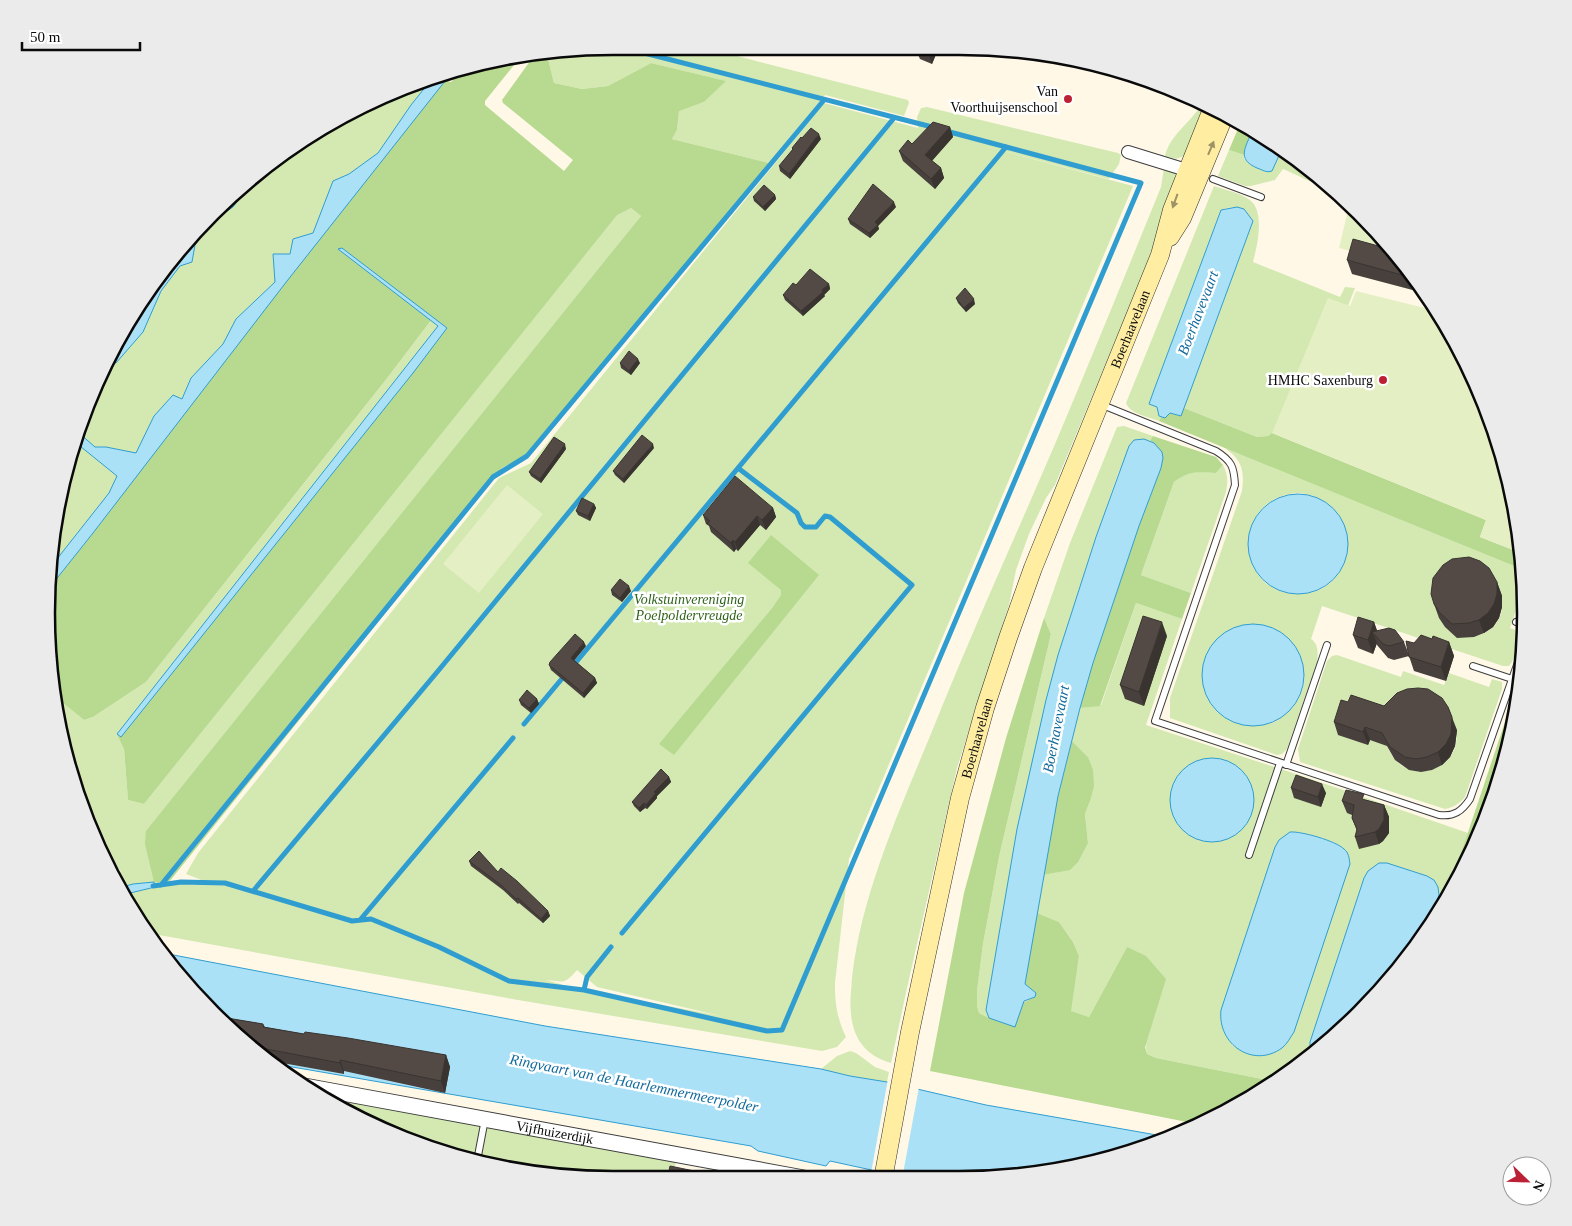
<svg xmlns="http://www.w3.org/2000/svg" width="1572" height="1226" viewBox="0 0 1572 1226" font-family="Georgia,serif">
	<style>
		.green { fill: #d3e9b1; fill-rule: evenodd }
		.forest { fill: #b7da90 }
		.pitch { fill: #e4f0c3 }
		.water { fill: #abe1f7; stroke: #309dd0 }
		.pier { fill: #fff8e7 }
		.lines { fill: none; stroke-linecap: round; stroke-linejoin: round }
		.stream { stroke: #309dd0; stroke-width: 5 }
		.service-casing { stroke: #3d3d3d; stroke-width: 8 }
		.minor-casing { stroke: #3d3d3d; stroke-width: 14 }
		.tertiary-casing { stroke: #3d3d3d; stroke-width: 17 }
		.secondary-casing { stroke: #2c2c2c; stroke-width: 19 }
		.service { stroke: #fff; stroke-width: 6 }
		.minor { stroke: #fff; stroke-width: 12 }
		.tertiary { stroke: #fff; stroke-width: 15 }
		.secondary { stroke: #ffeda2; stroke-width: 18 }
		.wall { fill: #47403c }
		.shaded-wall { fill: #3a3431 }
		.building { fill: #534a46; stroke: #3a3431 }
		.oneway { fill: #9d9265 }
		.poi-dot { fill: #bc2034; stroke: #fff; stroke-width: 2 }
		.labels { text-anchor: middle; stroke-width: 5; stroke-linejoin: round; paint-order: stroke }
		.poi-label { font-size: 14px; fill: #0a0a0a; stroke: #fff; text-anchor: end }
		.street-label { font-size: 14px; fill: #0a0a0a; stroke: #fff }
		.park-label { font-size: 14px; font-style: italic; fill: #2f621a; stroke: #fff }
		.water-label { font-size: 15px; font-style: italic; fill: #126b9d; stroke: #fff }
		.rim { fill: none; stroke: #0a0a0a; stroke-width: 2.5 }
	</style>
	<rect width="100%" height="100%" fill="#fff8e7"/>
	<path class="green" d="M613,46L702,47L908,100L909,103L904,116L825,95L769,163L672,139L677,130L679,110L704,102L725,81L651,63L608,86L582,89L554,83L547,55Z
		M442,76L50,587L65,467L122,330L212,212L329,122Z
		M1203,102L1210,105L1190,154L1176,159L1165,156C1170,134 1192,122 1203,102Z
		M824,103L918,128L917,117L921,108L927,107L1118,153L1121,155L1119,164L1109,179L977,144L1133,186L849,859L835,983C835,1004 837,1018 846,1037L837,1047L822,1051L518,1000L148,933L122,895L154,887V882L133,884L119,888L114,876L121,871L107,859L71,773L78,765L65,752L58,699L84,720L93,717L146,682L388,377L432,319L443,327L124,749L128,800L144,804L617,214L631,208L641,216L559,320L154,882H207L186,874L198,853L499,478L531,463ZM577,970L597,987L721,1016L574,988L546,980C564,981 563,986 577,970Z
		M1282,149L1304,164L1330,187L1327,186L1325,188C1310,182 1298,175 1283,169L1275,180L1251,186H1245L1218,176L1229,150L1244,155V159L1267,172L1272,171Z
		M1164,168L1174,170L1178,182L1142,276L1055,485L1046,498L1029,534L1016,570L1009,605L957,768L907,988L891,1063C856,1053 848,1025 851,991C857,897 906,797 941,709C977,620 1017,533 1055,444C1091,359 1126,273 1161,187Z
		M1214,186C1226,190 1241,193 1251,201C1265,213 1257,247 1253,262L1340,297L1345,287L1355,288L1348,306L1328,299L1273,433L1268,436L1257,437L1184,408L1253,221C1245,209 1235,204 1221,210L1154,390L1149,404L1157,407L1159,416L1161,417L1159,421C1149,417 1130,414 1126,403Z
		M1124,426L1153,436L1150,441L1144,439L1119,471L1096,537L1058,655L1017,829L986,1010L989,1018L979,1013L977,1006V991L983,944L999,857L1051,634L1044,618L1070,543L1117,427Z
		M1222,446L1514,566C1521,578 1518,582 1520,595C1521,603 1523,609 1523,617L1515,613L1510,628L1521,632L1522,636L1512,662L1509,666H1503L1322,606L1311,639C1319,644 1318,654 1317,663L1287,749L1282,754L1277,755L1170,718V698L1242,491C1245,468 1241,459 1222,446ZM1300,493C1367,502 1359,594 1299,594C1231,593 1231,495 1300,493ZM1497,586C1522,633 1449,661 1436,608ZM1252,624C1300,628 1324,685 1284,715C1279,719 1273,724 1267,724C1257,724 1230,716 1218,713C1186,679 1206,629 1252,624Z
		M1223,465C1228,475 1228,481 1226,492L1191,593L1141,575L1174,482C1191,469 1196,472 1216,473Z
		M1136,603L1182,619L1146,725L1311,779L1468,833L1446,898L1429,925L1437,902L1368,871L1364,878L1310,1042V1055L1276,1080L1262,1079L1156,1058L1147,1054L1127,947L1089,1017L1070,1011L1079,956L1073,942L1059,922L1037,913L1043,875L1058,872L1088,843L1085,814L1090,801L1088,757L1072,741L1080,708L1101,705ZM1248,780L1253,795L1196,839L1183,830ZM1298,832C1310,835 1335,840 1344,849C1349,853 1349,858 1350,864L1294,1032C1278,1058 1257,1061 1232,1045Z
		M1337,655L1401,677L1403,671L1444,685L1449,673L1489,687L1492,679L1502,682V689L1465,797C1459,804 1454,807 1445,809L1300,762L1298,749L1327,661L1332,656ZM1453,720C1473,768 1404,794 1387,745Z
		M850,1051L856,1053L875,1067L889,1072L887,1082L850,1076L821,1069L837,1056Z
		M320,1096L676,1159L673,1180H613L503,1169L396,1137Z"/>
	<path class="forest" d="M547,55L554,83L582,89L608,86L651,63L726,81L704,102L679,111L677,130L672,139L769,163L529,454L502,468L169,882H154L145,844L146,831L641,216L631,208L617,215L144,804L128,800L124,749L117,734L361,431L442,327L432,319L388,377L146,682L93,717L84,720L58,699L46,613L50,587L93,533L439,79L451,82L469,65L519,59L485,101V105L564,171L573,160L503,103L502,100L533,57Z
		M1240,124L1252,131L1244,155L1229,150Z
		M1184,408L1257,437L1268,436L1272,433L1486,520L1480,537L1521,553L1523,607C1518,592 1522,580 1514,566L1159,421L1161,417L1165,418L1170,413L1181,416Z
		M1153,436L1216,457L1223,465L1216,473C1196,472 1190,470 1174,482L1141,575L1191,593L1182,619L1136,603L1100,706L1080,708L1093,663L1139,526L1161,468L1154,443L1150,441Z
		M771,535L819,575L674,755L659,744L773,607L781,595V590L748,563Z
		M1044,618L1051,634L999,857L983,944L977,991V1006L979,1013L989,1018L1035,997L1036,993L1025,984L1037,913L1059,922L1073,942L1079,956L1071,1011L1089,1017L1127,947L1146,956L1166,979L1145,1047L1147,1054L1156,1058L1262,1079L1276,1080L1243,1104L1197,1124L930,1071L964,893L1006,738Z
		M1520,677L1507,759L1467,863L1446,898Z
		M1072,741L1088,757L1093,770L1094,786L1090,801L1085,814L1088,843L1078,862L1070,870L1043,875L1058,796Z"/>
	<path class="pitch" d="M1349,206L1385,239L1424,293L1352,274L1358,253L1339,248Z
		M1356,291L1437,311L1450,329L1496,431L1521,539V553L1480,537L1486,520L1272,433L1328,298L1350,306Z
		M507,485L543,514L479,593L443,564Z"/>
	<path class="water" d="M453,71L287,281L93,533L50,587L53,564L109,493L117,476L75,442L79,433L95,447H106L136,453L154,416L173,395L182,399L191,378L223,344L236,319L275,282L273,254H290L293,239L313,233L333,181L349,174L378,153L411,105L431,80Z
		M1252,131L1282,149L1272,171C1266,173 1263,170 1257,168C1236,159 1246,147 1252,131Z
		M252,182L233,207L218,217L204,232L195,245L192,262L180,266L161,291L143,332L116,363L109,361L122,330L212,212Z
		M1237,207L1244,209L1253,221L1187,400L1181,416L1170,413L1165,418L1159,416L1157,407L1149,404L1154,390L1221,210Z
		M342,248L447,328L413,373L121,737L117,734L438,326L338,249Z
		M1144,439L1154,443L1162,452L1163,458L1161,468L1139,526L1093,663L1080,708L1058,796L1025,984L1036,993L1035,997L1024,1001L1015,1027L989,1018L986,1010L1017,829L1046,700L1058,655L1096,537L1129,446L1134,440Z
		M1248 544a50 50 0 1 1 100 0a50 50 0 1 1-100 0Z
		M1202 675a51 51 0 1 1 102 0a51 51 0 1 1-102 0Z
		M1170 800a42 42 0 1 1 84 0a42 42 0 1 1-84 0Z
		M1290,832C1301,831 1336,841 1344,849C1349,853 1349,858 1350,864L1294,1032C1290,1038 1287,1044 1282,1048C1253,1069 1217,1044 1221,1010L1275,847L1279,840Z
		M1379,863H1387L1427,876L1434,880L1438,887L1439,895L1429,925L1409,958L1333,1039L1310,1055V1042L1364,878L1368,871Z
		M154,882L155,887L122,895L119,888L133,884Z
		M163,953L545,1026L821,1069L850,1076L887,1082L986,1105L1168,1137L1141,1150L996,1179H913L830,1161L826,1166L758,1151L751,1146L275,1064L187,987Z"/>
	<path class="pier" d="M888,1079L919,1087L902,1179L871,1173Z"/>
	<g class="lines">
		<path class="stream" d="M617,46L936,128
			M572,667L1006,147
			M524,724L565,675
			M161,885L493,477L527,456L824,100
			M153,886L181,882L225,883L352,921L371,919L439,947L509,981L584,990L767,1031L782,1030L1141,183L946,131
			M254,890L438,671L894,118
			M360,920L513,738
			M622,933L912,585L830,517L825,516L816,527H805L801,523L797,513L738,468
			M584,990L587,977L611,947"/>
		<defs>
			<path id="service" d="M1213,179L1261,197
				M1100,404L1216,451C1232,461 1234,467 1235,485L1155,721L1439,815C1454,817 1462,811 1470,799L1524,645
				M1516,622L1524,625
				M1473,666L1512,679
				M1286,765L1327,645
				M1249,855L1280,763
				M477,1161L485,1119"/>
			<path id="minor" d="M1128,152L1196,173"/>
			<g id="tertiary">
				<path id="s1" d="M299,1085L809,1179"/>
			</g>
			<g id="secondary">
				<path d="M1170,237L1182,218L1225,114"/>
				<path id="s2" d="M883,1179L910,1032L960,798L985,708L1008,638L1033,568L1160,255L1172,210L1213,107"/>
			</g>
		</defs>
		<use href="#service" class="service-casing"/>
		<use href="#minor" class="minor-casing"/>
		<use href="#tertiary" class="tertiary-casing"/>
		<use href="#secondary" class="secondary-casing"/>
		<use href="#service" class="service"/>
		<use href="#minor" class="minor"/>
		<use href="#tertiary" class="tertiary"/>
		<use href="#secondary" class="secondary"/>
	</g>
	<path class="wall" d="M847,47H870L866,55Z
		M910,47H939L932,64L920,59L916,50Z
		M950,127L953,137L932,161L941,168L944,178L935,189L903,161L899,151L912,144Z
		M802,138L821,139L790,179L780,171L779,166L793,150L792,148Z
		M775,195L776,199L765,211L754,201L753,197Z
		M896,207L878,226L879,229L870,238L850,224L848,219Z
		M1393,250L1424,293L1352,274L1347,260Z
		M829,284L830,289L824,295L825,296L803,316L785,300L783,295L796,285Z
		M956,298L975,304L966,312L958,303Z
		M1445,323L1450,329L1453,336L1449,334Z
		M620,363H640L631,375L621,368Z
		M654,448L624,483L615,475L613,471Z
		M566,449L541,483L531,476L529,472Z
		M594,504L596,508L590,521L578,515L576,511Z
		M773,508L776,517L766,530L760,525L738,551L736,549L734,552L711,532L709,526L706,524L703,515Z
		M1497,582L1502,596V607L1499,618L1493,627L1484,633L1474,637L1457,638L1445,627L1439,618L1434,604Z
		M611,590L631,591L622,602L612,595Z
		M1374,622L1377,631L1404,642L1409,655L1414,643L1432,639L1449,642L1454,656L1446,681L1414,671L1409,656L1394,660L1388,658L1377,645V643L1373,654L1358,648L1353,635Z
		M1167,636L1144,706L1125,699L1120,685Z
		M586,646L574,660L595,678L597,683L584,698L551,670L549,665Z
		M537,699L539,704L531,713L521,705L519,700Z
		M1348,702L1457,730L1455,746L1450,757L1442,765L1432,770L1421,772L1409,770L1395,760L1387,746L1370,740L1368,745L1338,735L1334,722Z
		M669,777L671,782L657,796V798L647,809L645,808L640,812L634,806L632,802Z
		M1291,788L1326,793L1321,807L1294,798Z
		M1365,800L1384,805L1389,817V833L1383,841L1379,844L1359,849L1355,837L1357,831L1352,818V815L1347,813L1342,801Z
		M469,861L498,872L548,911L550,916L543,923L519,903L518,904L503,890L471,866Z
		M221,1017L263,1024L265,1027L304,1034L446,1055L450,1067L445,1093L344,1071V1074L271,1061Z"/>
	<path class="shaded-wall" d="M863,47H870L866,55Z
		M932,47H939L932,64L929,55Z
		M950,127L953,137L928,165L925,155Z
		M819,134L821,139L790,179L789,174Z
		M941,168L944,178L935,189L931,179Z
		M775,195L776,199L765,211L763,207Z
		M894,202L896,207L878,226L879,229L870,238L869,233L875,222Z
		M829,284L830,289L824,295L825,296L803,316L801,311Z
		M974,299L975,304L966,312L964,308Z
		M638,359L640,363L631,375L629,371Z
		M565,444L566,449L541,483L540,479Z
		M653,444L654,448L624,483L623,479Z
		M594,504L596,508L590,521L588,516Z
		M773,508L776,517L766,530L762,520Z
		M757,516L760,525L738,551L735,542Z
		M733,540L736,549L734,552L731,543Z
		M1497,582L1502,596V607L1499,618L1493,627L1484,633L1479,620Z
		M629,586L631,591L622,602L620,598Z
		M1162,622L1167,636L1144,706L1139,692Z
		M1374,622L1379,636L1372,632L1377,643L1373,654L1368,640Z
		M584,642L586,646L573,662L571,658Z
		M1449,642L1454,656L1446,681L1441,667Z
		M595,678L597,683L584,698L583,693Z
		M537,699L539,704L531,713L529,708Z
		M1448,707L1457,730L1455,746L1450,757L1442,765L1438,752Z
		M1365,727L1370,740L1368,745L1363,732Z
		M669,777L671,782L657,796V798L647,809L646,805L654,792Z
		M1322,784L1326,793L1321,807L1318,797Z
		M644,803L645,808L640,812L639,808Z
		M1384,805L1389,817V833L1383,841L1379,844L1375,832Z
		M548,911L550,916L543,923L541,919Z
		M446,1055L450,1067L445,1093L441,1081Z
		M340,1060L344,1071V1074L340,1063Z"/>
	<path class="building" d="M917,47H932L929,55L916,49Z
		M933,122L950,127L925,155L941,168L931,179L899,151L908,140L912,144Z
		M811,128L819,134L789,174L779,166L793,149L792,148L801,137L802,138Z
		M873,184L894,202L875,222L878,225L869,233L848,219Z
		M764,185L775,195L763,207L753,197Z
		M1353,239L1393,250L1413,278L1347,260Z
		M810,269L829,284L822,290L823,292L801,311L783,295L793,283L796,285Z
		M965,288L974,299L964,308L956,298Z
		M629,351L638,359L629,371L620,363Z
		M642,435L653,444L623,479L613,471Z
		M554,437L565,444L540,479L529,472Z
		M735,476L773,508L762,520L757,516L735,542L733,540L731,543L707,523L710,521L703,515Z
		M582,498L594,504L588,516L576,511Z
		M1469,557L1480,561L1489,568L1497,582V594L1494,604L1488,613L1479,620L1469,623L1452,624L1440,613L1434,604L1431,594L1433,578L1443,565L1452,559Z
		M620,579L629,586L620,598L611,590Z
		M1143,616L1162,622L1139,692L1120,685Z
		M1358,617L1374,622L1368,640L1353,635Z
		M1389,628L1395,630L1404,642L1389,646L1383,644L1372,632Z
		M575,634L584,642L571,658L595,678L583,693L549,665L550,662Z
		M1421,635L1432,639L1433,636L1449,642L1441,667L1409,657L1406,641L1414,643Z
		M1418,688L1428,689L1442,698L1448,707L1452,717L1451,734L1446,744L1438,752L1427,757L1416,759L1405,757L1390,747L1382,733L1365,727L1363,732L1334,722L1341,700L1348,702L1351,695L1384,706L1397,693L1407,689Z
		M527,690L537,699L529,708L519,700Z
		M661,769L669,777L654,792L656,793L646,805L644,803L639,808L632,802Z
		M1296,775L1322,784L1318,797L1291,788Z
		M1346,790L1364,794L1362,799L1384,805V820L1379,829L1375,832L1355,837L1357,829L1352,818L1354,805L1342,801Z
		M479,851L498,872L501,868L517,881L548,911L541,919L518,898L516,899L501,885L469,861Z
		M221,1017L263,1024V1027L304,1034L305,1032L348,1038L446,1055L441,1081L340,1060V1063L256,1047Z
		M670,1166L733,1179L734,1176L750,1179L667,1180Z"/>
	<defs><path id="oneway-solid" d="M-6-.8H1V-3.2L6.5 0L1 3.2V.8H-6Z" transform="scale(1.25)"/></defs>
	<g class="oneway">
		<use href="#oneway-solid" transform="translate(1211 148) rotate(-67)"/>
		<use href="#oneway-solid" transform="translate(1175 201) rotate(110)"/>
	</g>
	<g class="poi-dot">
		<circle cx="1068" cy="99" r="5"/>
		<circle cx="1383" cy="380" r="5"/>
	</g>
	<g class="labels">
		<g class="poi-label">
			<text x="1058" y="96">Van<tspan x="1058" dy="16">Voorthuijsenschool</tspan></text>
			<text x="1373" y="385">HMHC Saxenburg</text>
		</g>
		<g class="street-label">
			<text dy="5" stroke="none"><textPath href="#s2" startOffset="888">Boerhaavelaan</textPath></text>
			<text dy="5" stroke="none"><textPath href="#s2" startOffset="451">Boerhaavelaan</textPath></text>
			<text dy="5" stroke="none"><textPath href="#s1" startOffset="260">Vijfhuizerdijk</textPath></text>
		</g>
		<g class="park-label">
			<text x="689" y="604">Volkstuinvereniging<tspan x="689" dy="16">Poelpoldervreugde</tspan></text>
		</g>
		<g class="water-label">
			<text transform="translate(1198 313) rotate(-69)" y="5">Boerhavevaart</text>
			<text transform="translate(1056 729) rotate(-79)" y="5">Boerhavevaart</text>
			<text transform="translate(634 1083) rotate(11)" y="5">Ringvaart van de Haarlemmermeerpolder</text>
		</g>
	</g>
	<path d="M0 0H1572V1226H0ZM613 55H959A558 558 0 0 1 1517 613V613A558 558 0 0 1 959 1171H613A558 558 0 0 1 55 613V613A558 558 0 0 1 613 55Z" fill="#ebebeb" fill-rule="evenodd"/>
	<path class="rim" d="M613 55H959A558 558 0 0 1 1517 613V613A558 558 0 0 1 959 1171H613A558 558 0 0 1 55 613V613A558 558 0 0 1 613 55Z"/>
	<g transform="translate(1527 1181) rotate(113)"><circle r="24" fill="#ffffff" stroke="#9d9d9d"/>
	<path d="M0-4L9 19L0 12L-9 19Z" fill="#bc2034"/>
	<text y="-8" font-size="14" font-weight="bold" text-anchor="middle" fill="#0a0a0a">N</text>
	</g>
	<path d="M22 42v8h118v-8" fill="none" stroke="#0a0a0a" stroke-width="2.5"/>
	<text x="30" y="42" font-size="15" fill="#0a0a0a" stroke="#ffffff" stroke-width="4" paint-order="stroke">50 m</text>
</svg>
